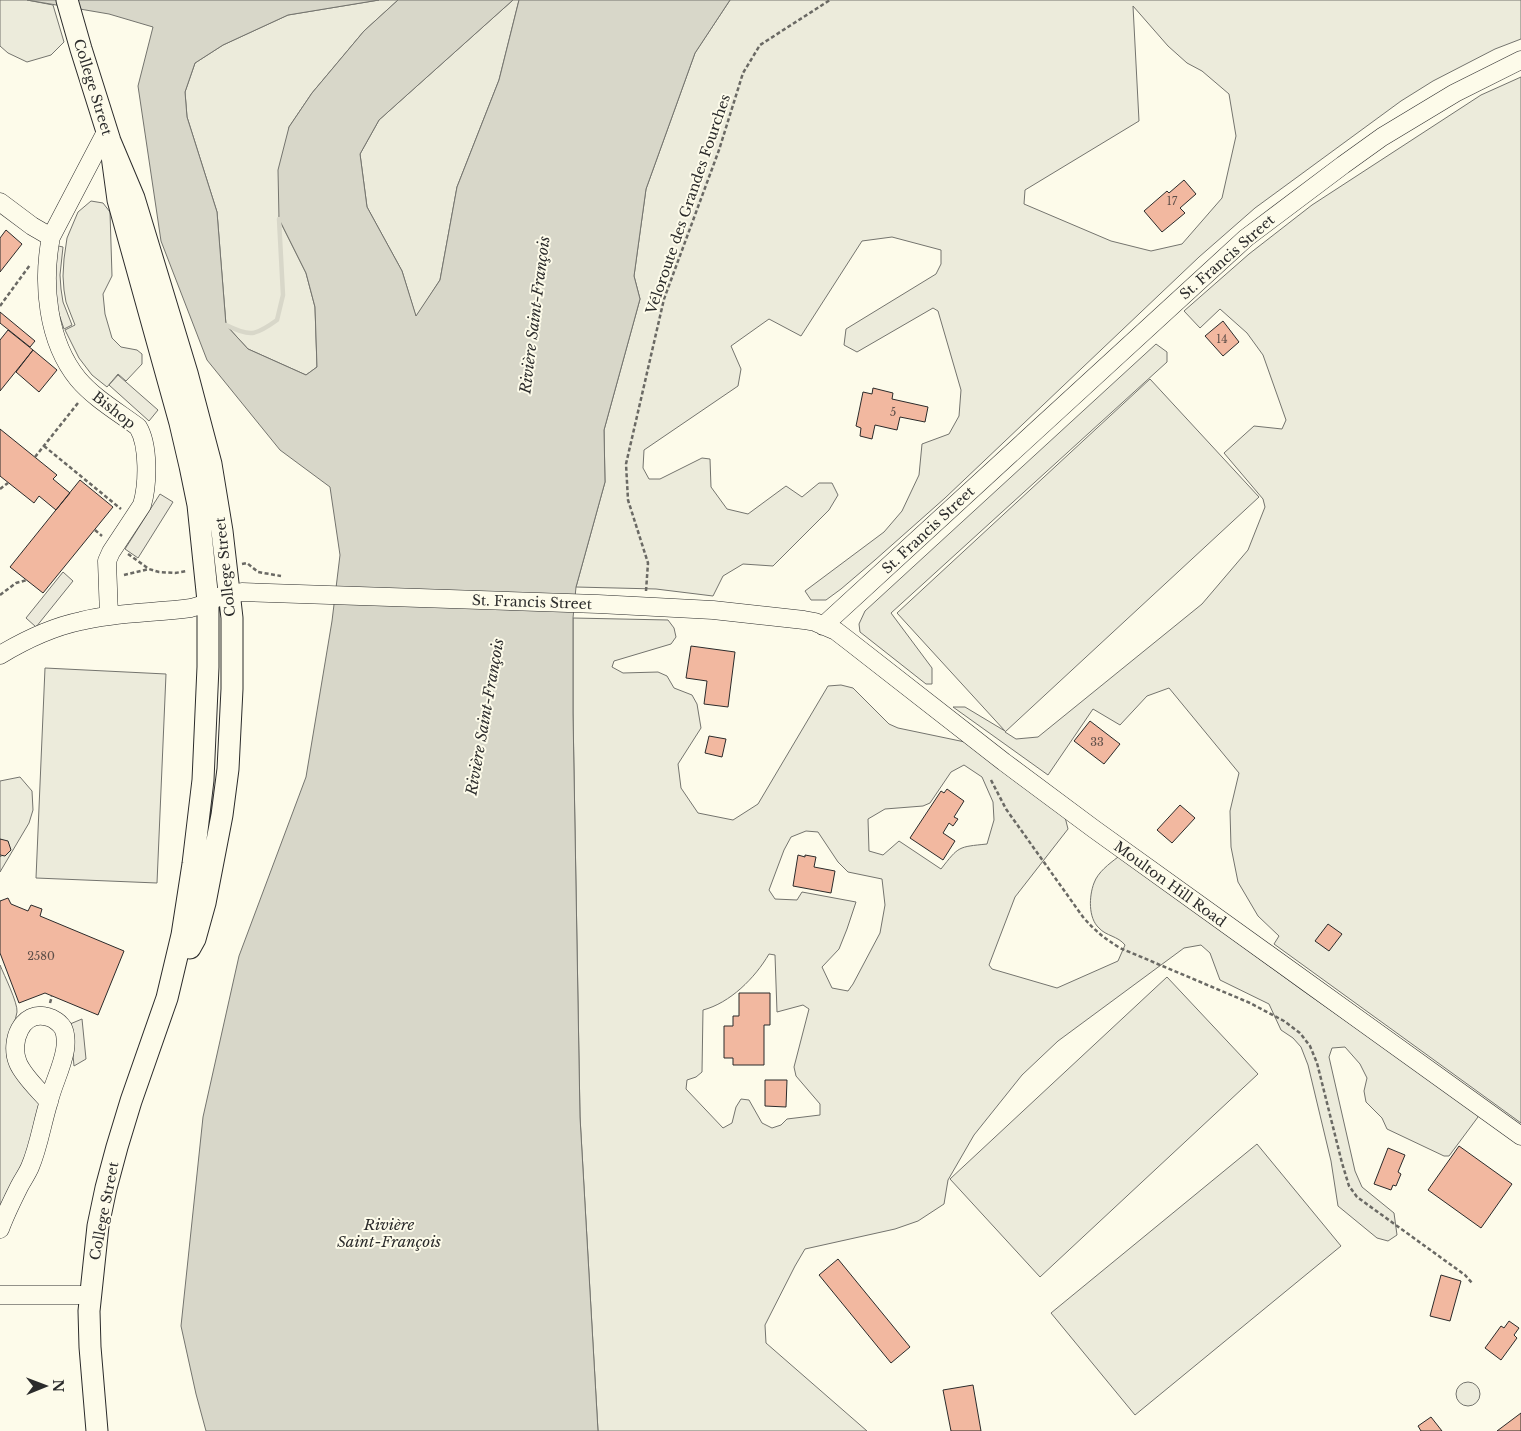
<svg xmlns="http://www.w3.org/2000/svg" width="1521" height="1431" viewBox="0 0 1521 1431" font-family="'Libre Baskerville',serif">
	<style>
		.green { fill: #ecebdb; stroke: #74746e; fill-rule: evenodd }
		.parking { fill: #eceadb; stroke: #74746e }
		.water { fill: #d8d7c9; stroke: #74746e }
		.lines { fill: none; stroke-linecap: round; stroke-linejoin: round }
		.stream { stroke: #d8d7c9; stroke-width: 4.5 }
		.building { fill: #f2b8a0; stroke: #2b2b2b }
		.minor-casing { stroke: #2b2b2b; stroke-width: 19 }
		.major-casing { stroke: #2b2b2b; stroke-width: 23 }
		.path { stroke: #6a6964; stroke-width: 2.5; stroke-dasharray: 4 2.5; stroke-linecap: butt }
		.minor { stroke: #fdfbea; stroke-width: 18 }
		.major { stroke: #fdfbea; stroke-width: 21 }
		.labels { text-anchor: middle; stroke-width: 4; stroke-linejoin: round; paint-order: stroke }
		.number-label { font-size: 11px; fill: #5d4e48 }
		.street-label { font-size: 14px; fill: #2b2b2b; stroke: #fdfbea }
		.water-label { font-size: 15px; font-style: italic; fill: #2b2b2b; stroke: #fdfbea }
	</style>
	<rect width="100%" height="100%" fill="#fdfbea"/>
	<path class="green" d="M0,0H27L53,5L64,42L51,55L27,62L8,53L0,46Z
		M379,0H398L364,31L312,93L289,127L279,219L306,273L315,307L317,367L306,375L248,349L226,325L217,212L187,117L185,92L195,63L223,45L288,15Z
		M513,0H519L499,80L457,187L440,280L416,317L402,271L367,207L360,154L379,120Z
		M730,0H1521V39L1495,49L1433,81L1401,101L1255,208L1199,257L945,498L875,560L841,589L826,600H811L805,591L884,532L902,511L919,475L922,444L949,434L959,416L961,390L938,311L933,308L857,352L844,345L846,329L936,274L941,264V250L892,237L862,241L801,336L769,319L731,346L741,369L738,386L644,450L643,468L649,479H660L702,458L710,459L711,487L727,509L748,514L786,486L802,497L819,483H832L838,495L829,510L773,566L743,564L723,576L713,596L656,589L576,587L605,482L604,430L640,299L634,276L646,189L695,53ZM1133,6L1168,46L1187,63L1202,71L1229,94L1236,136L1222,198L1182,244L1151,251L1111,241L1024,204L1025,190L1139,121Z
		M1521,77V1123L1274,944L1279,936L1258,916L1238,882L1231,847L1230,811L1239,773L1169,688L1147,696L1120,725L1093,709L1048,775L953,707H965L1005,731L897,613L1150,379L1259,497L1005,732L1016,739L1038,737L1202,604L1248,550L1265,507L1263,499L1224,453L1254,426L1282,429L1286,420L1263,355L1247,333L1220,309L1200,328L1184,311L1249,254L1312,205L1481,95Z
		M91,201L103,203L110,212L112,276L103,294L105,314L112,338L121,347L137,350L142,354V364L126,381L118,374L107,387L92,375L79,358L65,330L75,325L66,302L64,290L63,276L64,259L67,238L78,212Z
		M1156,344L1167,352V362L891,613L932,668V684H926L860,632L859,624L865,611Z
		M573,618L668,620L674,628L676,637L671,644L614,661L612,667L623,673L658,672L667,676L674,688L692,695L697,704L701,728L678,764L681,788L698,813L733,820L758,804L828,686L841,685L853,688L889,724L898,728L965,742L1065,817L1068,829L1015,897L989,965L992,969L1057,988L1118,961L1125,945C1118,936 1106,936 1099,928C1088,918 1089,896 1094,883C1098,872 1109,864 1118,857L1123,859L1302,990L1478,1114V1117L1449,1156H1444L1387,1129L1382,1118L1366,1102L1364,1091L1367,1078L1360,1064L1345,1047L1332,1048L1329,1057L1355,1171L1362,1187L1394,1213L1397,1235L1388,1241L1377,1238L1338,1206L1331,1161L1308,1065L1301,1047L1293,1038L1281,1030L1269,1004L1220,980L1210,953L1201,945L1184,948L1058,1041L1022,1075L974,1135L948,1180L944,1204L918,1221L895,1229L805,1249L795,1266L765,1325L766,1343L867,1431H598L580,1117L573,713ZM964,765L982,777L993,802L994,820L987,844C958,847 959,846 941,869L899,841L883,855L869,851L868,819L885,809L923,806L930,803L951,772ZM806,831L818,832L838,862L848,872L882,879L885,905L880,933L853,984L848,991L832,988L822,967L839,949L847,929L856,902L802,892L797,900L775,899L769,890L784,850L791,837ZM769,954L775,955L777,1012L803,1005L809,1009L794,1067L796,1076L820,1104V1115L787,1119L781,1125L772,1128L762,1123L749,1100L741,1099L736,1107L732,1123L723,1128L686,1089L687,1080L696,1077L702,1072L703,1010C730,1003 755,978 769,954Z
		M45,668L166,674L157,883L36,878Z
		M20,777L32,791L33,810L29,823L0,872V781Z
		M0,965C4,975 18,1003 17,1012C16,1021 10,1030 8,1038C0,1066 24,1086 41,1104L33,1143L0,1217Z
		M1167,977L1258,1074L1040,1277L950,1179Z
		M1257,1144L1341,1246L1135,1415L1051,1313Z
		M1456 1394a12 12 0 1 1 24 0a12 12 0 1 1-24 0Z"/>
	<path class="parking" d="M54,245L63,247L60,275L61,289L63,302L72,325L64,329L56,305Z
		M118,375L158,410L149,421L109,385Z
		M160,494L173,502L138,558L125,549Z
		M63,572L73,581L36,627L26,618Z
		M82,1019L86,1059L74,1066L70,1024Z"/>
	<path class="water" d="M27,0H379L288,15L223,45L195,63L185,92L187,117L217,212L226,325L248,349L306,375L317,367L315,307L306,273L279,219L278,170L289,127L312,93L364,31L398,0H513L379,120L360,154L367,207L402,271L416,316L440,280L457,187L499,80L519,0H730L695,53L646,189L634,276L640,299L604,430L605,482L576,587L573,618V713L580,1117L598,1431H206L196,1394L181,1326L203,1117L239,956L306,777L332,621L340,555L330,487L280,450L207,360L161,241L138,86L153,27L109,14Z"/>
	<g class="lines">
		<path class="stream" d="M226,325C250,337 255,336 277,320L283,295L279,219"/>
	</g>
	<path class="building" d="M1184,180L1196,194L1180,208L1185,213L1162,232L1144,211L1167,191L1169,193Z
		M6,230L22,244L0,272V238Z
		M0,312L35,341L30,347L0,323Z
		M1223,321L1239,342L1223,356L1205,336Z
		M8,330L33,350L0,391V340Z
		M33,350L57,370L39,392L16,372Z
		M873,388L893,393L892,399L928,407L925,422L900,417L897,430L875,425L872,439L860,436L861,428L856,426L863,392L872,394Z
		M0,429L57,475L53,479L70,493L56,510L39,496L34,503L0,476Z
		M80,480L113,507L43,593L10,567Z
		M691,646L735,652L728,707L704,704L707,681L686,678Z
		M1090,721L1120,744L1104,764L1074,741Z
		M709,736L726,739L722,757L705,753Z
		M947,789L964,801L954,817L958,819L953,826L949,823L943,833L955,841L943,860L910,838L941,791L944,793Z
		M1180,805L1195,818L1172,843L1157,830Z
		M0,839L8,841L11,850L5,856L0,855Z
		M798,855L805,857V855L816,857L814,867L835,871L831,893L793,886Z
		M8,898L11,904L28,911L31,905L42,909L40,916L124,951L98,1015L45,993L19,1003L0,953V901Z
		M1328,924L1342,934L1329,951L1315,941Z
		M739,993H770V1025H764V1065H733V1058H724V1026H733V1016H739Z
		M765,1080H787L786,1107L765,1106Z
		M1459,1146L1512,1184L1481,1228L1428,1190Z
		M1388,1148L1405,1155L1398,1172L1401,1174L1396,1186L1393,1185L1391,1190L1374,1184Z
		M838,1259L910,1347L891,1363L819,1275Z
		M1441,1275L1461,1281L1450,1321L1430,1316Z
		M1509,1321L1519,1328L1514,1335L1517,1338L1501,1360L1485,1348L1501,1326L1504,1328Z
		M973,1385L981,1431H951L943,1390Z
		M1521,1413V1431H1497Z
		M1431,1417L1442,1431H1421L1418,1426Z"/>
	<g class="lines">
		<defs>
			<path id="minor" d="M107,130L51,237C42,283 47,341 78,379C94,398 118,412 138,427C149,445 148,485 142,505L111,552L107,561L109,616
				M0,202L32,226L51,237
				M823,626L1246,238L1343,165L1382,137L1455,93L1521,60
				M0,655C25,640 52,627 81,621C116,612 154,613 191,608L201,605L218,597L242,592L598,604L713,610L804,620L815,622L836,631L849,641L1004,762L1094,829L1521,1136
				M0,1229C5,1215 12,1201 19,1187C22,1181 27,1174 30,1167C39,1146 42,1123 49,1101C53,1084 62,1068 65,1050C66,1044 66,1034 63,1028C60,1023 53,1018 48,1017C22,1009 9,1042 18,1063C24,1077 39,1090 49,1102
				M0,1295H91"/>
			<path id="major" d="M67,0L81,49L110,141L134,198L187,373L211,464L222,531L232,618V689L228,769L222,815L205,903L195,939L190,948
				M97,1431L90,1347L89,1311L98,1226L106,1188L117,1147L131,1101L167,998L182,935L193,864L203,780L208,667V601L198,505L190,466L180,423L118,200L110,141"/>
		</defs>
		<use href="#minor" class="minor-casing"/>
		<use href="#major" class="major-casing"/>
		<path class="path" d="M0,306L30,265
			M44,446L121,509
			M35,457L78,403
			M0,489L8,483
			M95,530L102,536
			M128,554L149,569
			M242,564L247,563L258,572L281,576
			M124,575L149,569L159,572L175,573L187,571
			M646,591L648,563L628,500L626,464L664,299L719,150L743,73L760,45L830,0
			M0,595L16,583L27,580
			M991,780L1006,809L1083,917C1095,931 1104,938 1120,948L1250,1003L1284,1021L1300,1033L1310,1046L1317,1063L1342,1163L1349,1186L1357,1197L1465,1275L1472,1283
			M0,857V855
			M50,1003L52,996"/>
		<use href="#minor" class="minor"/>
		<use href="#major" class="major"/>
	</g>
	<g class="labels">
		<g class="number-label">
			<text x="1172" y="205">17</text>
			<text x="1222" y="343">14</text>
			<text x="893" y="416">5</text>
			<text x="1097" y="746">33</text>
			<text x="41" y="960">2580</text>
		</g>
		<g class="street-label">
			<text transform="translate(93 87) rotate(73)" y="5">College Street</text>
			<text transform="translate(688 204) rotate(-71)" y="5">Véloroute des Grandes Fourches</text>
			<text transform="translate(1227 257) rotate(-41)" y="5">St. Francis Street</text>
			<text transform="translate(114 410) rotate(38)" y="5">Bishop</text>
			<text transform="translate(928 530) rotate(-43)" y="5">St. Francis Street</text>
			<text transform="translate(225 567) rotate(-96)" y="5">College Street</text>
			<text transform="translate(532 602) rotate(2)" y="5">St. Francis Street</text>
			<text transform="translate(1170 884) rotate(36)" y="5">Moulton Hill Road</text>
			<text transform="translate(104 1211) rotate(-79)" y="5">College Street</text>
		</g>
		<g class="water-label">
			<text transform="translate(535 315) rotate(-83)" y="5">Rivière Saint-François</text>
			<text transform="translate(485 717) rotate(-80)" y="5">Rivière Saint-François</text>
			<text x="389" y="1230">Rivière<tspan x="389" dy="17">Saint-François</tspan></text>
		</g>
	</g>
	<g transform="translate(45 1386) rotate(89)" stroke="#fdfbea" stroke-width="4" paint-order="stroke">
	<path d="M0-4L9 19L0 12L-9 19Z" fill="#2b2b2b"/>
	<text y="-8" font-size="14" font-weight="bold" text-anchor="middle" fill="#2b2b2b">N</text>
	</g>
</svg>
